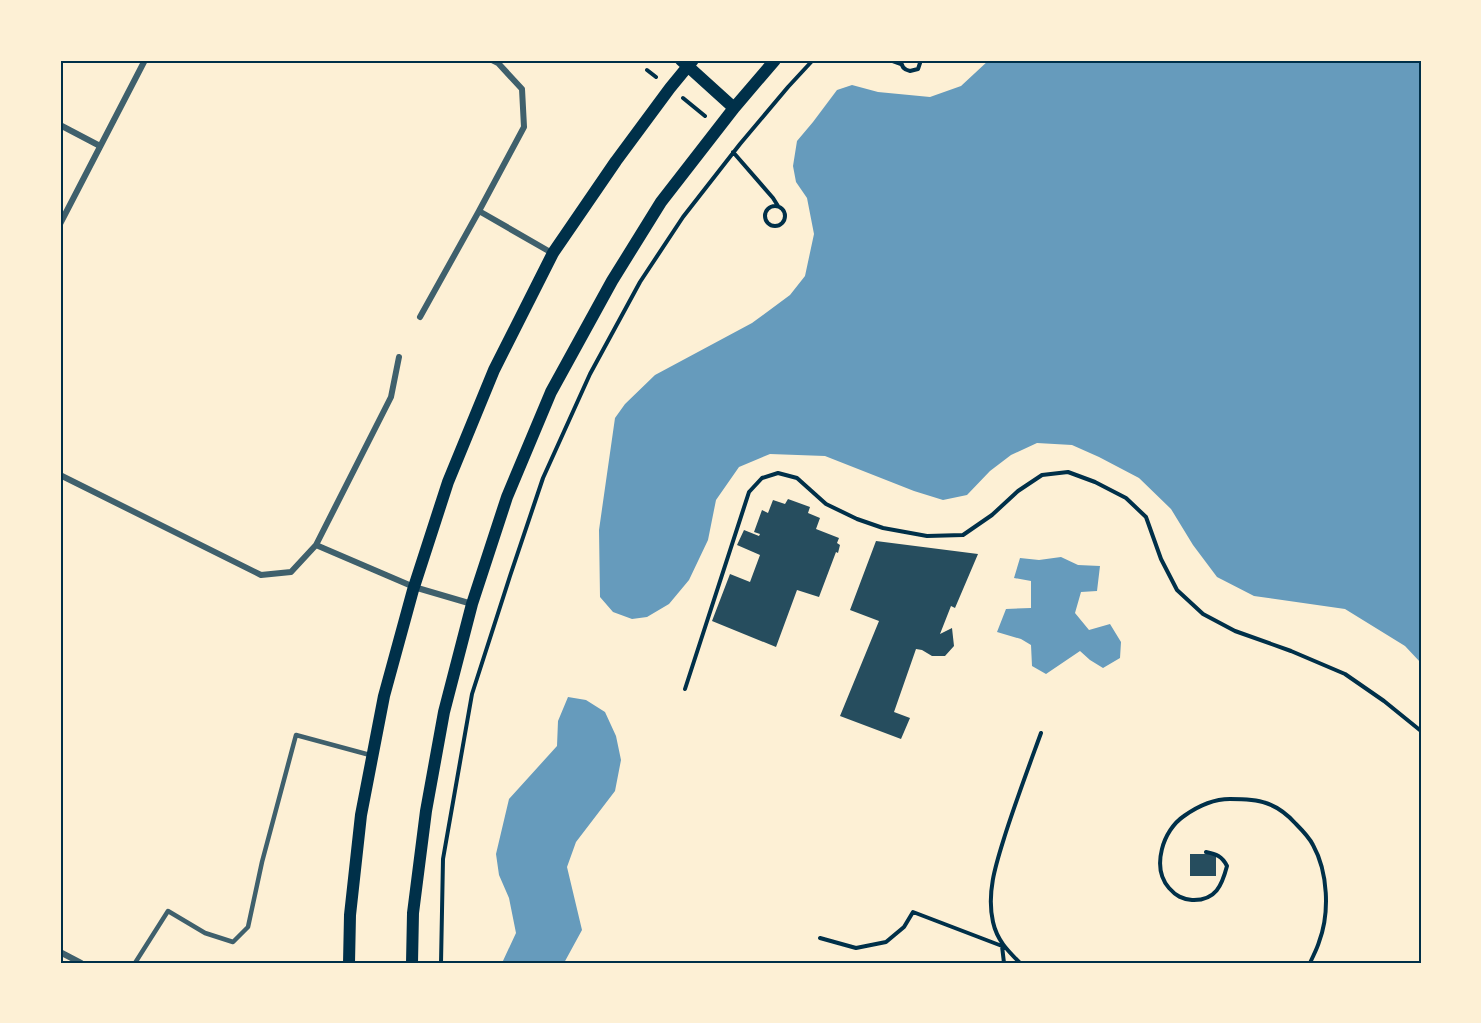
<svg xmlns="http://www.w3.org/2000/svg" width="1481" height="1023" viewBox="0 0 1481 1023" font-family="Lato,sans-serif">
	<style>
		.water { fill: #669bbc }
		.building { fill: #264d5e }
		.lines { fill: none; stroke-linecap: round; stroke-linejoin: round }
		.path { stroke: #003049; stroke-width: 4 }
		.service { stroke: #3f606c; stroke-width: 4.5 }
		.minor { stroke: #3f606c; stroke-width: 6 }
		.secondary { stroke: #003049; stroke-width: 12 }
		.neatline { fill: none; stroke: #003049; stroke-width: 2 }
	</style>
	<rect width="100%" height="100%" fill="#fdf0d5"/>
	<path class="water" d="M989,60H1421V663L1405,646L1345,609L1254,596L1217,577L1193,545L1171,509L1139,478L1099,457L1072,445L1037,443L1011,455L990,471L967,495L943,500L914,491L825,456L770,454L739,467L716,500L708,540L689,580L669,604L647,617L632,619L613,612L600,597L599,530L615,418L625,404L655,375L752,323L790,295L805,276L814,234L807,198L796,182L793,166L797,141L813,122L837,90L852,85L878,92L930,97L961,86Z
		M1061,557L1078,565L1100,566L1097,591L1081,592L1075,613L1089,630L1110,624L1121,642L1120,658L1103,668L1090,660L1080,651L1046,674L1032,666L1031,645L1021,639L997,632L1006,609L1031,608V581L1014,578L1020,558L1039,560Z
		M568,697L586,700L605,712L616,736L621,760L615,791L576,842L567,867L582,930L564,963H502L516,933L509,898L499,875L496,854L509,799L557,746L558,721Z"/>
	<path class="building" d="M788,499L810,507L808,513L820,518L816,529L839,538L837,543L840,545L838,553L836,552L819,597L797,590L776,647L712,621L730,574L750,582L760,555L737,545L744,530L759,536L760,534L754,532L762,510L768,513L773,500L785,504Z
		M876,541L978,554L955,608L951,606L940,634L952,628L954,646L945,656H932L922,650L916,649L894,712L910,718L901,739L840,716L879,621L850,610Z
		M1190,854H1216V876H1190Z"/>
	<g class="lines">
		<path class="path" d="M890,60L901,64
			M901,60C901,66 904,70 910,71L918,69L921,60
			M647,70L656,77
			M683,98L705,116
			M733,152L773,198L778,206
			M765 216a10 10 0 1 1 20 0a10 10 0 1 1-20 0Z
			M685,689L749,492L762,478L778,473L797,478L826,504L857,519L883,528L927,536L963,535L992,515L1018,491L1042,475L1068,472L1095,482L1126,498L1146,517L1161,559L1177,590L1203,614L1235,631L1291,651L1345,674L1384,701L1421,731
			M1206,852C1216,854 1222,856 1227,866C1222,885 1216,901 1192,900C1182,899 1176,896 1169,888C1151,867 1163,830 1184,816C1198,806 1214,799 1230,799C1242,799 1255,799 1266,803C1278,807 1288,815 1296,824C1302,830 1309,837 1313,845C1328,872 1330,913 1319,942C1317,949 1313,956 1310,963
			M820,938L856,948L886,942L904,927L913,912L1002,946L1004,963
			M441,963L443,859L472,694L510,576L543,478L590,374L640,282L683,217L740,144L788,87L813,60
			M1020,963C1007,950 997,940 993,922C986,891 997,861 1006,832C1017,798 1029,766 1041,733"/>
		<path class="service" d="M135,963L168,911L205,933L233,942L248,927L262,862L296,735L370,755"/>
		<path class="minor" d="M492,60L498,63L522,89L524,127L479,211L552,253
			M60,125L100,146
			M60,224L145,60
			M420,317L479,211
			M60,475L261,575L291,572L316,545L391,397L399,357
			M316,545L414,587L472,604
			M60,952L81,963"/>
		<path class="secondary" d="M681,60L734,108
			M349,963L350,915L361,815L384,696L413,590L448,482L494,370L553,253L616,161L670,88L693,60
			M412,963L413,913L426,811L444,712L472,604L507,497L551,392L612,281L661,202L734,108L775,60"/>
	</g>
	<rect width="1481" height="1023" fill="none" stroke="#fdf0d5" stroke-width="123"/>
	<rect x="62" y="62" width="1358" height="900" class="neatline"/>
</svg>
